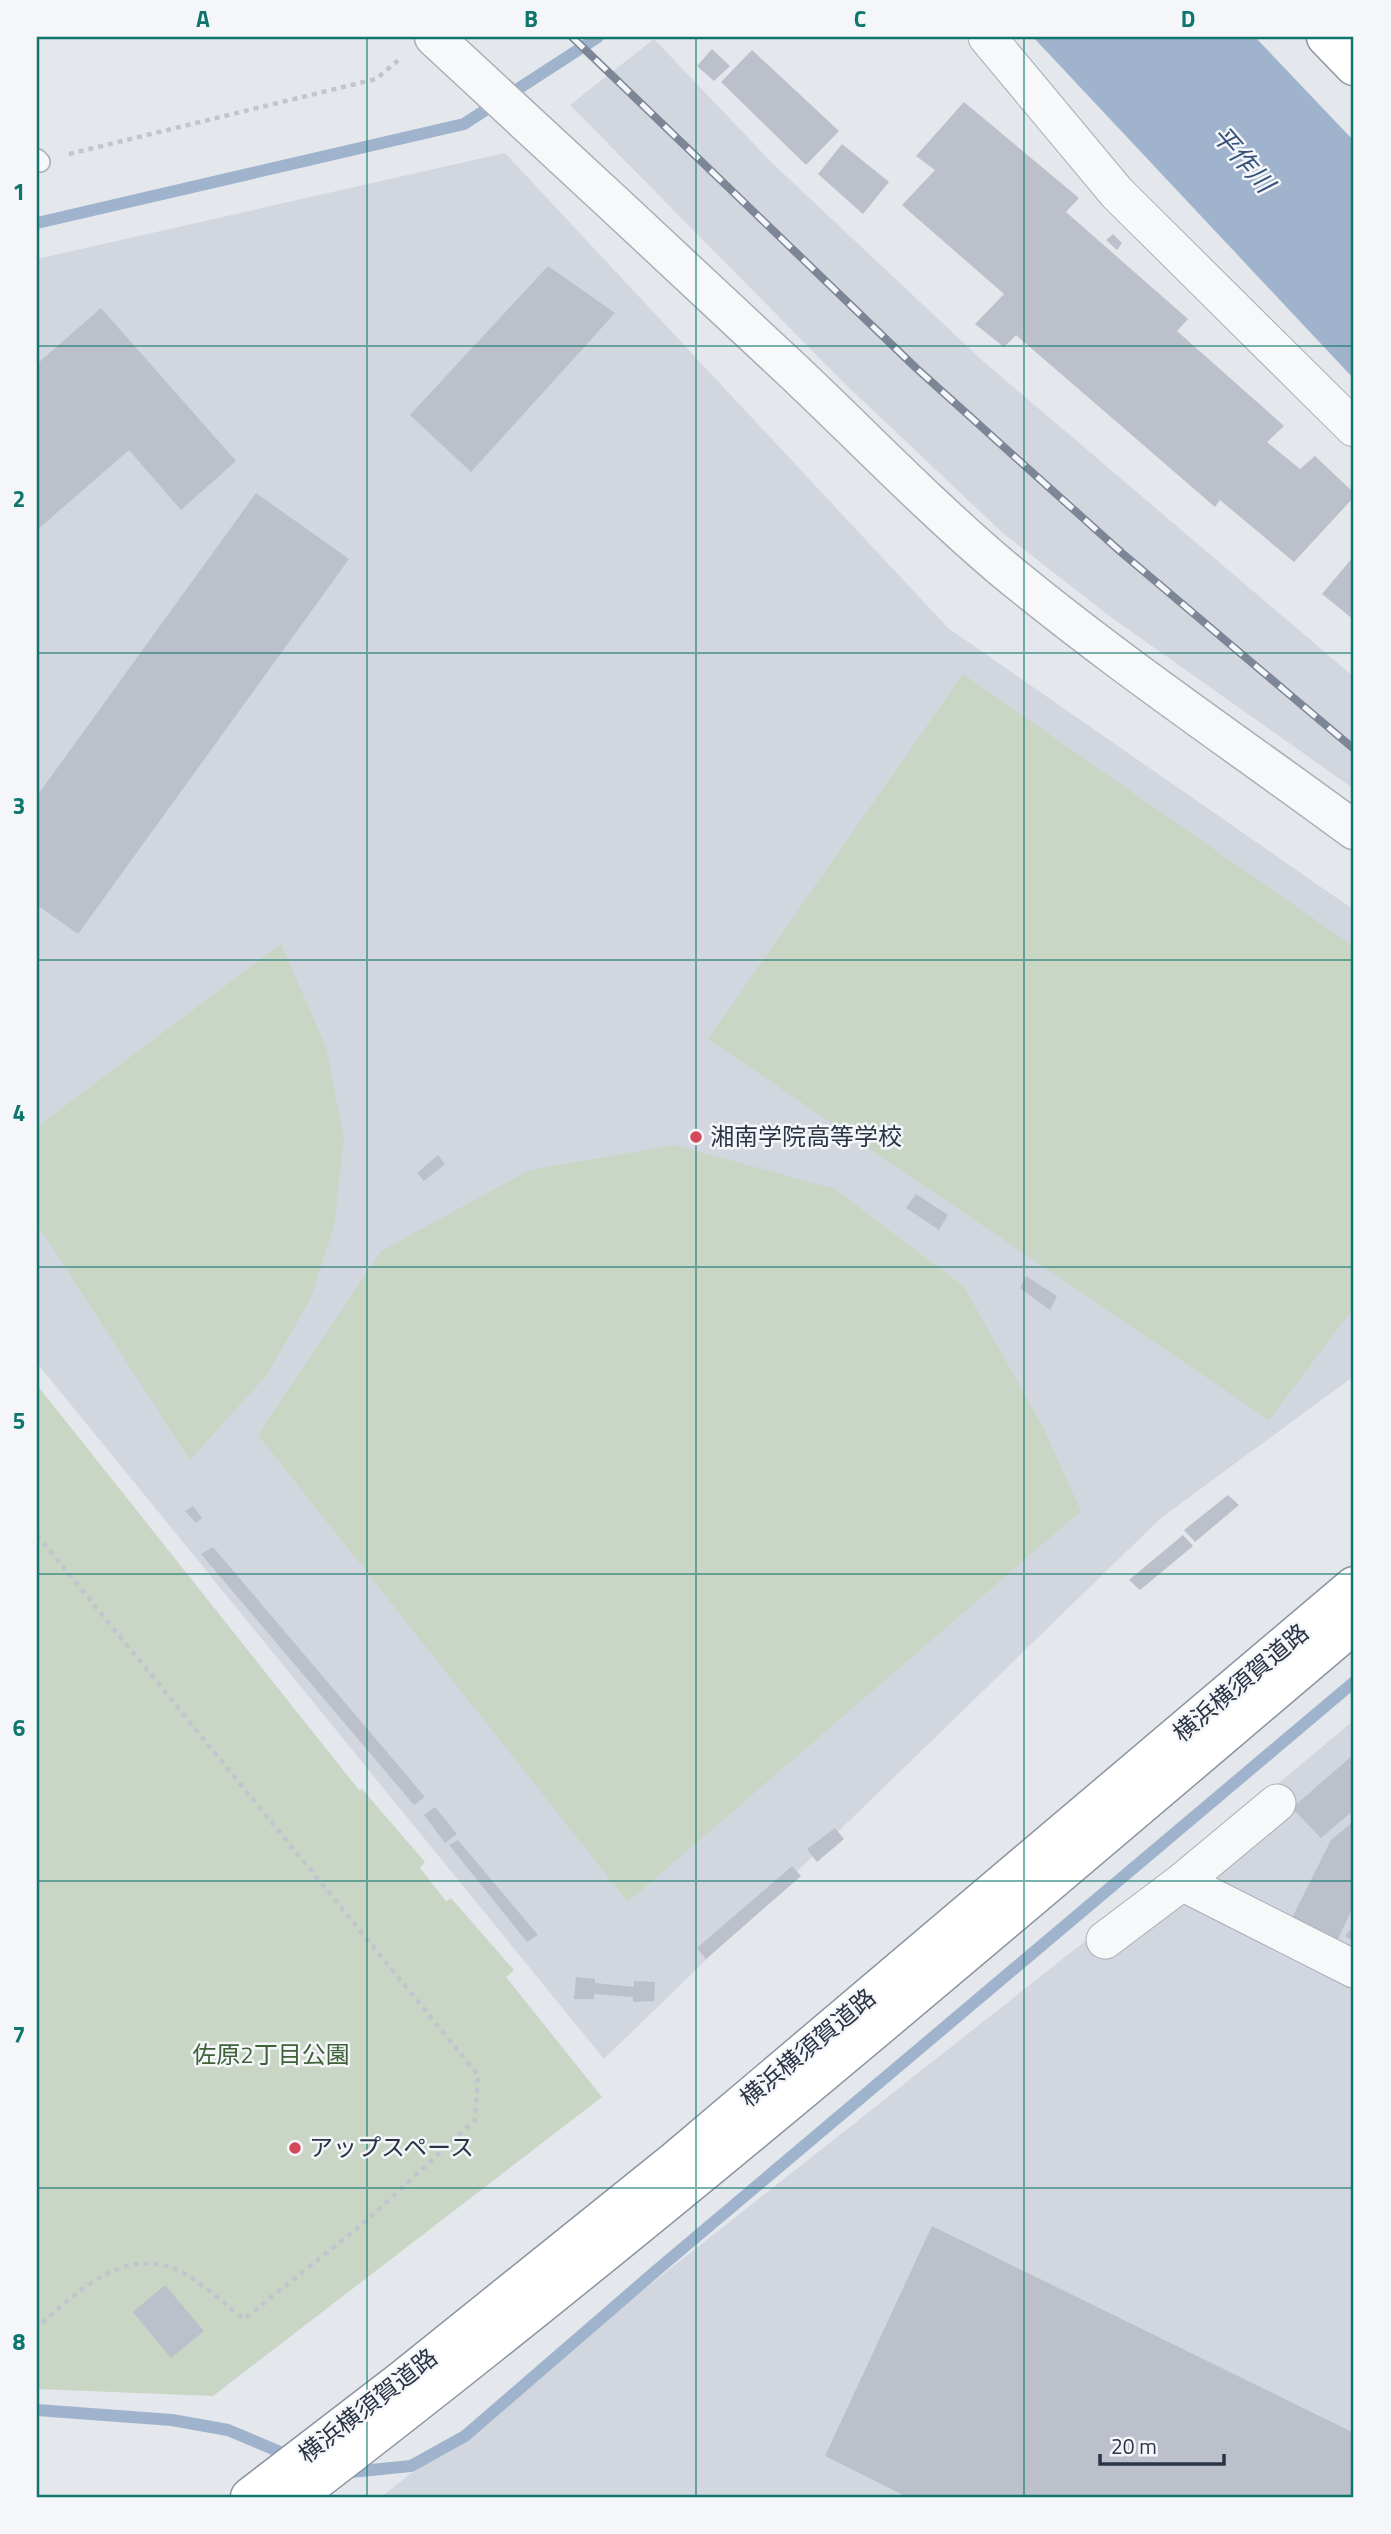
<svg xmlns="http://www.w3.org/2000/svg" width="1391" height="2534" viewBox="0 0 1391 2534" font-family="'Titillium Web','Noto Sans JP',sans-serif">
	<style>
		.built { fill: #d2d6de }
		.green { fill: #c9d6c5 }
		.water { fill: #9fb4cc }
		.lines { fill: none; stroke-linecap: round; stroke-linejoin: round }
		.stream { stroke: #9fb4cc; stroke-width: 12 }
		.building { fill: #bbc0ca }
		.service-casing { stroke: #a9aeb7; stroke-width: 22 }
		.minor-casing { stroke: #a9aeb7; stroke-width: 39 }
		.tertiary-casing { stroke: #a9aeb7; stroke-width: 41 }
		.trunk-casing { stroke: #8b94a3; stroke-width: 41 }
		.motorway-casing { stroke: #8b94a3; stroke-width: 41 }
		.path { stroke: #c2c5cb; stroke-width: 4.5; stroke-dasharray: 5 5; stroke-linecap: butt }
		.service { stroke: #f7f8fa; stroke-width: 19 }
		.minor { stroke: #f7f8fa; stroke-width: 37 }
		.tertiary { stroke: #f7f8fa; stroke-width: 38 }
		.trunk { stroke: #fff; stroke-width: 38 }
		.motorway { stroke: #fff; stroke-width: 38 }
		.rail-casing { stroke: #7d8696; stroke-width: 8 }
		.rail { stroke: #f4f6f9; stroke-width: 5; stroke-dasharray: 16; stroke-linecap: butt }
		.grid { fill: none; stroke: #0f766e; stroke-width: 2; stroke-opacity: 0.55 }
		.poi-dot { fill: #d1495b; stroke: #f4f6f9; stroke-width: 2.5 }
		.labels { text-anchor: middle; stroke-width: 5; stroke-linejoin: round; paint-order: stroke }
		.poi-label { font-size: 24px; fill: #2b3445; stroke: #f4f6f9; text-anchor: start }
		.street-label { font-size: 24px; fill: #2b3445; stroke: #f4f6f9 }
		.park-label { font-size: 24px; fill: #3f6138; stroke: #f4f6f9 }
		.water-label { font-size: 26px; font-style: italic; fill: #34527a; stroke: #f4f6f9 }
		.neatline { fill: none; stroke: #0f766e; stroke-width: 2.5 }
		.grid-label { font-size: 23px; text-anchor: middle; font-weight: bold; fill: #0f766e }
	</style>
	<rect width="100%" height="100%" fill="#e4e7ec"/>
	<path class="built" d="M654,39L772,163L984,362L1354,677V789L1108,615L1004,534L842,381L570,105Z
		M505,153L948,628L1354,910V1376L1161,1518L604,2059L37,1363V259Z
		M1354,1720V2497H381L1174,1871Z"/>
	<path class="green" d="M963,674L1354,947V1307L1269,1420L708,1039Z
		M281,944L326,1047L344,1139L334,1227L310,1300L266,1376L190,1460L37,1224V1127Z
		M674,1145L835,1189L964,1287L1042,1425L1081,1511L628,1902L258,1435L381,1251L530,1170Z
		M37,1385L359,1790L362,1789L425,1862L420,1868L446,1901L451,1898L514,1970L506,1977L602,2097L213,2396L37,2389Z"/>
	<path class="water" d="M1033,37H1255L1354,141V379Z"/>
	<g class="lines">
		<path class="stream" d="M37,223L464,124L598,37
			M37,2410L172,2420L228,2430L292,2457
			M344,2470L351,2472L411,2466L465,2436L657,2270L1354,1682"/>
	</g>
	<path class="building" d="M712,49L730,66L714,81L697,66Z
		M752,50L839,131L806,165L721,82Z
		M964,102L1079,198L1066,212L1188,319L1177,331L1284,426L1267,442L1300,469L1315,456L1354,493V497L1294,562L1220,500L1215,507L1016,335L1004,347L975,324L1004,294L902,205L935,170L916,156Z
		M842,144L889,182L863,214L818,174Z
		M1113,234L1122,243L1117,250L1106,240Z
		M548,266L615,313L471,472L410,415Z
		M101,308L236,461L181,510L129,450L37,530V364Z
		M256,493L349,559L78,934L37,905V796Z
		M1354,556V620L1322,594Z
		M438,1155L445,1164L424,1181L417,1173Z
		M916,1194L948,1215L939,1230L906,1208Z
		M1026,1276L1057,1296L1050,1310L1020,1288Z
		M1228,1495L1239,1505L1195,1542L1184,1530Z
		M193,1506L202,1518L196,1523L185,1511Z
		M1183,1535L1193,1546L1140,1590L1129,1580Z
		M213,1547L425,1797L414,1805L201,1554Z
		M1354,1754V1810L1321,1838L1292,1808Z
		M435,1807L457,1834L445,1843L424,1815Z
		M1354,1821V1905L1336,1943L1291,1920L1331,1840Z
		M835,1828L844,1839L817,1862L807,1849Z
		M458,1840L538,1935L527,1942L449,1845Z
		M792,1866L801,1876L706,1959L697,1948Z
		M1350,1930L1354,1933V1942L1345,1936Z
		M576,1977L595,1979V1983L634,1987V1981L655,1982L654,2001L633,2002V1997L594,1994V1999H574Z
		M932,2226L1354,2433V2497H907L825,2456Z
		M165,2285L204,2331L171,2358L133,2312Z"/>
	<g class="lines">
		<defs>
			<path id="service" d="M37,159L40,162H37"/>
			<path id="minor" d="M987,37L1117,193L1354,428
				M1277,1803L1182,1882L1354,1969
				M1105,1940L1182,1882"/>
			<path id="tertiary" d="M434,37C554,148 673,258 792,370C862,436 928,505 1001,567C1114,661 1236,743 1354,830"/>
			<path id="trunk" d="M1326,37L1354,66"/>
			<path id="motorway" d="M250,2497L401,2381L676,2160L1354,1586
				M295,2497C658,2219 1005,1920 1354,1624"/>
		</defs>
		<use href="#service" class="service-casing"/>
		<use href="#minor" class="minor-casing"/>
		<use href="#tertiary" class="tertiary-casing"/>
		<use href="#trunk" class="trunk-casing"/>
		<use href="#motorway" class="motorway-casing"/>
		<path class="path" d="M69,154L376,79L401,58
			M37,1535L478,2075L475,2120L365,2222L244,2319C228,2307 195,2277 178,2270C120,2246 78,2293 37,2327"/>
		<use href="#service" class="service"/>
		<use href="#minor" class="minor"/>
		<use href="#tertiary" class="tertiary"/>
		<use href="#trunk" class="trunk"/>
		<use href="#motorway" class="motorway"/>
		<defs>
			<path id="rail" d="M572,37L916,368L1122,553L1354,749"/>
		</defs>
		<use href="#rail" class="rail-casing"/>
		<use href="#rail" class="rail"/>
	</g>
	<path class="grid" d="M367,37V2497M696,37V2497M1024,37V2497M37,346H1354M37,653H1354M37,960H1354M37,1267H1354M37,1574H1354M37,1881H1354M37,2188H1354"/>
	<g class="poi-dot">
		<circle cx="696" cy="1137" r="7"/>
		<circle cx="295" cy="2148" r="7"/>
	</g>
	<g class="labels">
		<g class="poi-label">
			<text x="710" y="1145">湘南学院高等学校</text>
			<text x="309" y="2156">アップスペース</text>
		</g>
		<g class="street-label">
			<text transform="translate(1241 1683) rotate(-40)" y="8">横浜横須賀道路</text>
			<text transform="translate(808 2048) rotate(-40)" y="8">横浜横須賀道路</text>
			<text transform="translate(368 2406) rotate(-38)" y="8">横浜横須賀道路</text>
		</g>
		<g class="park-label">
			<text x="271" y="2063">佐原2丁目公園</text>
		</g>
		<g class="water-label">
			<text transform="translate(1243 159) rotate(49)" y="9">平作川</text>
		</g>
	</g>
	<rect width="1391" height="2534" fill="none" stroke="#f4f6f9" stroke-width="77"/>
	<path d="M1100 2454v10h124v-10" fill="none" stroke="#2b3445" stroke-width="3.5"/>
	<text x="1111" y="2454" font-size="21" fill="#2b3445" stroke="#f4f6f9" stroke-width="5" paint-order="stroke">20 m</text>
	<rect x="38" y="38" width="1314" height="2458" class="neatline"/>
	<g class="grid-label">
		<text x="203" y="27">A</text>
		<text x="531" y="27">B</text>
		<text x="860" y="27">C</text>
		<text x="1188" y="27">D</text>
		<text x="19" y="200">1</text>
		<text x="19" y="507">2</text>
		<text x="19" y="814">3</text>
		<text x="19" y="1121">4</text>
		<text x="19" y="1429">5</text>
		<text x="19" y="1736">6</text>
		<text x="19" y="2043">7</text>
		<text x="19" y="2350">8</text>
	</g>
</svg>
